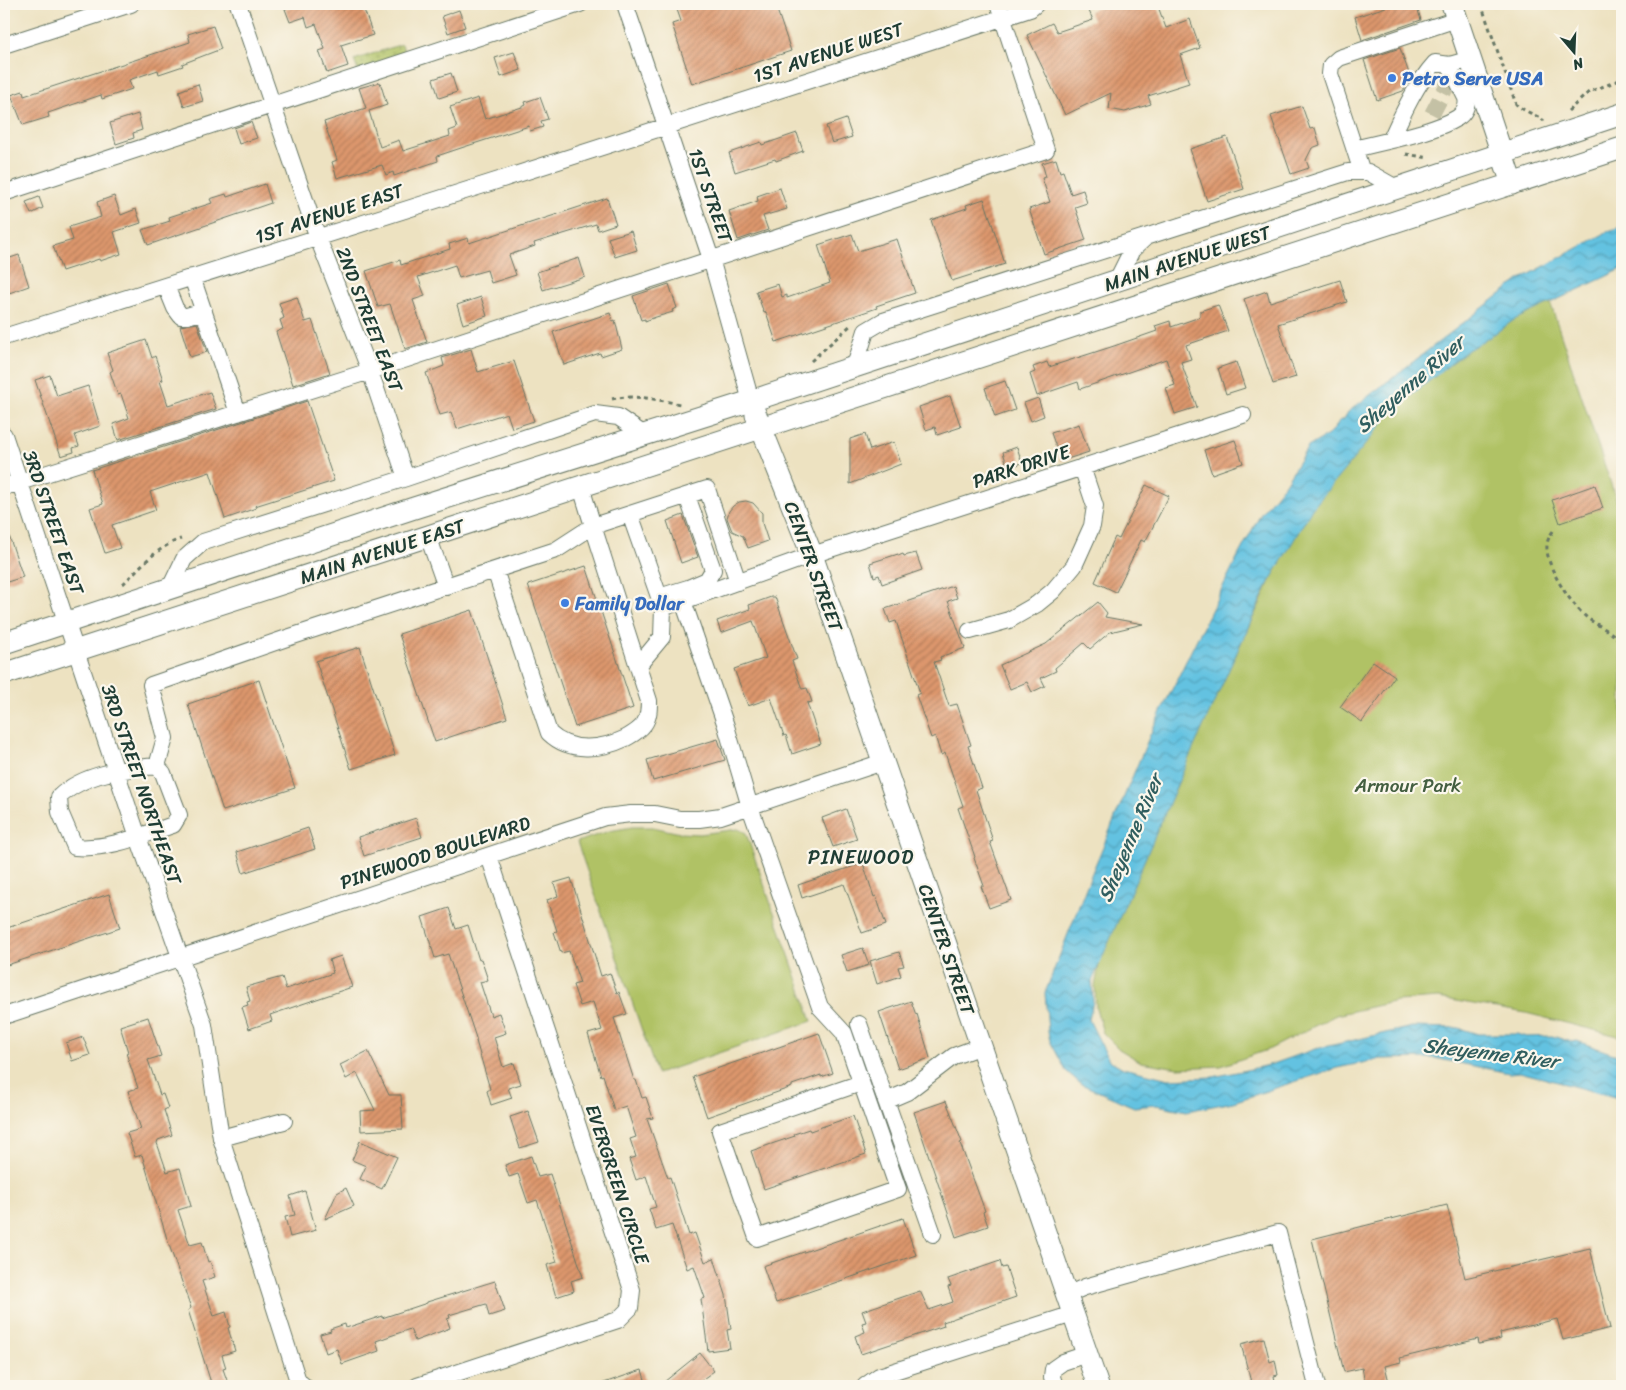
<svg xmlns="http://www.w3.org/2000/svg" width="1626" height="1390" viewBox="0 0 1626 1390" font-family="Sriracha,sans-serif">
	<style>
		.green { fill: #b0c265; stroke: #68804c }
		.garden { fill: url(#garden-dots); stroke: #68804c }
		.water { fill: url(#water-waves); stroke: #41808a }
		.building { fill: url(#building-hatch) }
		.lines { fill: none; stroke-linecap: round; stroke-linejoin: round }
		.minor-tunnel { stroke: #c4c1a5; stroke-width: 16; stroke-dasharray: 16 8; stroke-linecap: butt }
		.minor-casing { stroke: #677765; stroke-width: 18 }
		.major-casing { stroke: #677765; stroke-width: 23 }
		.path { stroke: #677765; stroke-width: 3; stroke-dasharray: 4 4; stroke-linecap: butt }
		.minor { stroke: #fff; stroke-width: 16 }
		.major { stroke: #fff; stroke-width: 21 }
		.shop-dot { fill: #3f7fe0; stroke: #fbf7ec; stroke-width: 2 }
		.labels { text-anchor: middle; stroke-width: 4.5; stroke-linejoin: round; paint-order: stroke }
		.street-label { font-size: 19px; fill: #1f3d34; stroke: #fbf7ec }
		.shop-label { font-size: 19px; font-weight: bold; fill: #366cbe; stroke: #fbf7ec; text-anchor: start }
		.park-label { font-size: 19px; fill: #435e40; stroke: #fbf7ec }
		.water-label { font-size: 20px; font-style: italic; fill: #305e5f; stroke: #fbf7ec }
		.neighbourhood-label { font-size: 20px; letter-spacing: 1px; fill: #1f3d34; stroke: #fbf7ec }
	</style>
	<defs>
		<pattern id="garden-dots" width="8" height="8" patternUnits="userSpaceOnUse" patternTransform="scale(1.25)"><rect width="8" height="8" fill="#b0c265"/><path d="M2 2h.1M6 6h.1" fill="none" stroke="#8f9f54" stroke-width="1.8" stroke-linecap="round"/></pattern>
		<pattern id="water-waves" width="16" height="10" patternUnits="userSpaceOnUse" patternTransform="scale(1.25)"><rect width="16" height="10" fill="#63c2e1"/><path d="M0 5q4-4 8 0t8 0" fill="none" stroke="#519fb7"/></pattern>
		<pattern id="building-hatch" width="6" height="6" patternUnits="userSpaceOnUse" patternTransform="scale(1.25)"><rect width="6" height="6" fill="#dd976d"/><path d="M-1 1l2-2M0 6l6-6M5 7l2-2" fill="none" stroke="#b37c5a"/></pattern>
	</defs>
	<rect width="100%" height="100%" fill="#fbf7ec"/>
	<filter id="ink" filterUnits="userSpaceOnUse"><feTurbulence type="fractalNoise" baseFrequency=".02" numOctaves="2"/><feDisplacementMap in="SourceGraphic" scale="10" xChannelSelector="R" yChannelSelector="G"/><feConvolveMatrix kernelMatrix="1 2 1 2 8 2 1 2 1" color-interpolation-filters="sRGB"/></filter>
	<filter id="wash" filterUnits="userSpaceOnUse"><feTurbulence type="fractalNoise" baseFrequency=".0096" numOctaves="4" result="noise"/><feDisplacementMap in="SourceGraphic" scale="20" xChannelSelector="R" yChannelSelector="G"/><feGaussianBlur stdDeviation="1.12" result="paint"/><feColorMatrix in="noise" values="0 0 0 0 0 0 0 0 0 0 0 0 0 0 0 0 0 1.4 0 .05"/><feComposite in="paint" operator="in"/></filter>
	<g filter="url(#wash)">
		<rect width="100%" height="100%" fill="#ede2c1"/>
		<path class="green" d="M1550,302L1622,517V1037L1526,1013L1438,998L1397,1001L1336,1015L1270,1049L1221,1066L1178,1068L1141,1062L1119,1049L1103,1033L1096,1008L1095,986L1100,960L1179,763L1261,602L1286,542L1384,407L1498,326Z
			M632,827H653L680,833L700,834L738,829L746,833L812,1021L657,1074L577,842L609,831Z"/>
		<path class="garden" d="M402,44L405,55L358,71L354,60Z"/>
		<path class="water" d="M1622,227V269L1514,320L1487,339L1468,350L1388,414L1379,428L1312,509L1267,586L1188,760L1092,981L1093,1001L1089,1020L1109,1060L1123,1068L1169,1079L1213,1077L1251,1069L1273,1064L1315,1049L1412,1027L1459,1028L1478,1034H1517L1526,1037L1552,1036L1572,1042L1577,1041L1622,1057V1099L1520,1072L1509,1073L1434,1058L1381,1059L1337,1068L1233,1102L1187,1111L1156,1105L1134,1107L1081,1084L1066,1071L1050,1041L1048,1032L1045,993L1091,875L1153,728L1239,554L1262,512L1284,485L1308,447L1328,435L1335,428L1339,421L1344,419L1348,412L1519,280L1611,230Z"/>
		<g id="blocks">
			<path class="building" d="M300,4H362L373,35L341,45L348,66L327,73L319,51L325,49L316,24L308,27L305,17L290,22L285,9Z
				M675,4H775L791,51L692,84L672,24L681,21Z
				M1111,4H1157L1166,28L1190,19L1200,48L1180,55L1189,83L1148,96L1151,104L1125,112L1109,109L1111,93L1065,115L1027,35L1052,23L1057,32L1093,20L1089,11Z
				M1388,4H1416L1421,20L1362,40L1355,17L1389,6Z
				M459,10L465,27L448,33L442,16Z
				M213,26L221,49L182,64L183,66L159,74L158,70L129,80L132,89L102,99L101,95L48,113L49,117L23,125L11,95L23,91L24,96L190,42L188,34Z
				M1400,48L1411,79L1403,91L1377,100L1364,60Z
				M514,52L521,70L501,77L495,58Z
				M451,73L457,92L439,98L433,79Z
				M380,82L387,105L369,111L380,147L399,140L403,151L450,136L449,131L457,128L450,107L478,98L485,119L522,107L526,105L525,102L540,97L548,119L541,121L543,127L530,131L529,126L464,147L437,156L438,161L394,176L393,172L386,175L382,165L337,178L332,162L337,160L324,122L366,108L359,88Z
				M198,84L203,101L184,107L179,91Z
				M1302,106L1310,129L1315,128L1320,145L1312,148L1306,160L1309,168L1291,174L1271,116Z
				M138,114L142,130L133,133L134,138L116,144L110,123Z
				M846,119L852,137L832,143L826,126Z
				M251,122L257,138L239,144L234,128Z
				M797,133L803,151L776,161L775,159L735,172L729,153L761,142L762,145Z
				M1227,137L1244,189L1207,201L1190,149Z
				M1056,159L1060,172L1063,171L1071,194L1083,190L1087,203L1075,207L1086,240L1044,254L1029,209L1050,202L1042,178L1046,177L1042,163Z
				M265,184L271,203L148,245L142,230L170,221L169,217L212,203L210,199L226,194L227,197Z
				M780,188L787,209L763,216L768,230L738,240L729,211L758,201L757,196Z
				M114,196L121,215L136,209L141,223L114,232L121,254L100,261L99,259L62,271L53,246L73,240L69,227L101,217L97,202Z
				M39,197L43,208L31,214L26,202Z
				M607,198L616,224L598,230L596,224L534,243L535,246L509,255L516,275L491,283L487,270L459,278L455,265L418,277L425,296L413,300L427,342L405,349L390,304L378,307L366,271L400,260L401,265L450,249L449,244L468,238L469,243Z
				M984,199L1005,264L952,281L931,220L967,208L966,205Z
				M631,231L637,250L615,257L608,238Z
				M852,234L858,251L897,239L915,293L876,306L877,308L776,342L766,312L764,313L756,291L778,284L782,297L787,295V298L830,283L818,245Z
				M19,255L29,286L9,293V291L4,293V260Z
				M579,258L585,277L543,290L537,272Z
				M1340,280L1347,302L1278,324L1296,377L1273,384L1244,299L1267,291L1270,302Z
				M669,284L677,308L672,310L673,312L656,317L645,321V319L641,320L633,296Z
				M297,297L305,322L312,320L330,373L293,385L276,332L283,329L280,320L284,318L279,303Z
				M481,297L487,316L463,324L457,305Z
				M1218,305L1228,331L1186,345L1191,359L1181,362L1197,407L1175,414L1166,388L1175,385L1166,359L1080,389L1078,382L1037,396L1030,374L1035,372L1033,367L1047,362L1049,367L1114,346L1157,331L1155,326L1170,321L1171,327L1200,317V311Z
				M610,313L613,321L615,320L622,349L601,356L600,353L564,365L553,332Z
				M197,323L207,352L190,357L180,326Z
				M146,340L152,358L155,356L163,380L160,381L168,405L210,392L216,409L118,440L113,424L129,418L121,394L118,395L110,372L113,370L107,353Z
				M471,349L478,372L514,361L534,421L512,428L507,413L457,429L451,412L440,415L426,373L444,366L442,358Z
				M1236,362L1245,388L1226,394L1218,368Z
				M50,375L57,396L88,386L100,426L75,435L79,446L73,448L74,452L61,456L35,380Z
				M1005,381L1015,410L995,417L985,388Z
				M950,396L961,427L937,435L935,427L926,430L919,407Z
				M1038,398L1044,416L1031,421L1024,403Z
				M307,401L334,481L255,506L256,508L225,519L210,472L150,492L156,510L112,525L120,548L105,553L90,508L103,504L92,470Z
				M1079,424L1089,452L1061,461L1051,433Z
				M865,434L870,450L894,442L901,464L850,484V439Z
				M1235,440L1243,463L1212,474L1204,450Z
				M1017,447L1022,463L1008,468L1003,452Z
				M1146,485L1169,496L1145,542L1141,540L1116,592L1095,582L1115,537L1119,539Z
				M1595,485L1603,508L1560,523L1552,500Z
				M746,501L753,503L762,513V523L768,541L748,548L743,536L732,531L727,518L729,511L733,506L739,502Z
				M683,515L698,557L681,563L667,521Z
				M4,527H6L23,577L4,583Z
				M916,553L922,570L882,584L879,575L874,577L870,563L898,554V556L903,554L904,556Z
				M586,566L633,708L575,727L528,585Z
				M953,586L957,598L948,601L965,648L940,657L941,660L934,662L949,706L957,704L971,745L968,746L982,788L976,790L993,841L990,842L1011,900L989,908L981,886H984L974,858L975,857L958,808L963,806L945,753L941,755L935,736L931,738L916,695L920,693L896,621L890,623L885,609Z
				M771,597H775L797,659L792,661L802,689L807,688L812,702L807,703L821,744L792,754L786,735L784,736L771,698L748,706L734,669L766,658L753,621L721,633L717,621L750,609L749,605Z
				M1098,602L1107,613L1105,617L1143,624L1110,632L1090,649L1084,643L1055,668L1056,671L1041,678L1045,686L1032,692L1027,682L1010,689L1000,665L1046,644Z
				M472,610L507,718L435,742L399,634Z
				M360,647L395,755L351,769L316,661Z
				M1373,661L1395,676L1362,722L1340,707Z
				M259,680L295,788L223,811L188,704Z
				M718,739L725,760L653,781L647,760Z
				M846,809L857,839L833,847L822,818Z
				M416,818L422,837L364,856L358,837Z
				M308,828L315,849L243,873L237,852Z
				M863,863L874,897L876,896L886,925L862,933L844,884L802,898L798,885Z
				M571,878L601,976L610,973L617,993L619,992L627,1014L614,1018L634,1080H636L642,1098L646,1097L653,1118L647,1119L668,1178L670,1177L689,1235L695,1233L705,1262L714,1258L726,1295L731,1329L727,1330L730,1348L708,1351L701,1299L705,1298L694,1266L687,1269L672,1225L656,1230L649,1209L656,1207L646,1176L636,1180L629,1159L636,1157L630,1139L636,1137L626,1106L614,1110L603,1075L601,1076L588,1034L602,1030L593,1002L580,1006L573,985L580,983L569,951L561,953L554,932L557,931L547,900L558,896L554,883Z
				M109,894L120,928L4,966V929Z
				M449,908L456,929L468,925L479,960L481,959L488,980L480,982L491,1016L499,1013L506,1033L494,1037L503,1067L514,1063L521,1084L508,1088L512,1098L491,1105L487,1091L490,1089L476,1041H477L448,954L435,958L422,917Z
				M863,948L869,965L847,972L841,955Z
				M899,952L904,966L898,967L901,976L877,984L870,961Z
				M341,956L352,987L270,1015L272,1021L249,1029L242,1007L248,1005L247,1002L250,1001L246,987L282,977L286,989L333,973L329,960Z
				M911,1001L916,1015L917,1014L930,1058L898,1069L879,1012Z
				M148,1017L161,1056L148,1060L160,1095L163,1094L168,1108L164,1110L172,1135L158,1140L157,1143L167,1172L180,1168L191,1206L178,1210L190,1245L202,1242L208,1262L210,1261L215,1277L202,1281L214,1316L226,1312L230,1327L228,1328L235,1351L222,1355L226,1368L223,1369L229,1386H212L188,1310L191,1308L167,1239L142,1155L135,1157L127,1133L141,1129L128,1091L138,1088L126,1053L128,1052L120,1026Z
				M819,1033L833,1073L821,1077V1075L792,1085V1087L707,1117L693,1077Z
				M83,1037L90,1055L72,1061L66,1043Z
				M368,1051L389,1095H401L403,1129L361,1131L360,1111L375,1110L357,1073L346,1079L340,1065Z
				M946,1101L962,1142L960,1143L985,1211L983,1212L988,1226L956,1237L914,1112Z
				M528,1111L539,1142L520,1148L510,1117Z
				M853,1116L866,1154L764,1189L751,1151L795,1136L794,1134L809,1129L810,1131Z
				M360,1141L397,1157L382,1189L360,1179L366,1166L352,1160Z
				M531,1156L538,1177L550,1174L583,1277L571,1281L574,1291L556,1297L547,1265L557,1262L537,1200L528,1203L518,1174L509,1177L505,1165Z
				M346,1188L354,1206L325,1219L337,1193Z
				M305,1191L316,1230L290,1237L285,1217L295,1215L290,1196Z
				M1447,1205L1465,1278L1590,1248L1610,1328L1563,1340L1557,1319L1500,1333L1501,1339L1479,1344L1478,1339L1400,1358L1401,1362L1385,1366L1390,1386H1366L1362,1368L1344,1372L1312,1239Z
				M903,1218L916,1255L776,1303L763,1266Z
				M1000,1261L1002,1268L1006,1267L1016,1297L943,1322L944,1326L861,1354L855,1336L865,1332L862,1323L866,1322L862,1311L920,1291L929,1310L953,1302L948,1287L951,1286L948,1279Z
				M495,1281L505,1311L489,1316L486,1304L449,1315L450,1318L447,1319L450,1328L415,1341L410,1329L376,1341L379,1351L342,1364L337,1349L326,1353L320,1334L331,1331L330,1329L345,1324L346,1328L382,1316V1318L427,1303V1302Z
				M1264,1338L1270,1362L1275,1360L1278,1375L1274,1376L1276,1386H1252L1241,1344Z
				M700,1353L714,1371L693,1386H659Z
				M642,1370L647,1386H602L601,1384Z"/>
		</g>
	</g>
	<g filter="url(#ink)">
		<use href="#blocks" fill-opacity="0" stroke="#677765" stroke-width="1"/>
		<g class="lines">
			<path class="minor-tunnel" d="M1432,114L1450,80"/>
			<defs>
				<path id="minor" d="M238,4L318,238L370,371L406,478
					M625,4L711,259L751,401
					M4,45L131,4
					M1391,139C1403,113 1416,84 1435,63L1450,65
					M1355,149C1384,141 1432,133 1457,118C1464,114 1468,106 1466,98L1450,65L1471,59
					M1362,172L1330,74L1331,65L1339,58L1457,19
					M4,193L580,4
					M192,277L238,413
					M1117,280L1132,250L1145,238
					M166,286L175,308L181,316H187L204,311
					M4,337L493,182L1030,9L1036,4
					M855,366L866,331L883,321L1348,172H1368L1398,189
					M4,435L138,837L204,1025L221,1138L298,1381L304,1386
					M4,487L370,371L1046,150L998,4
					M630,514L663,608
					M428,536L446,587
					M495,570L549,733C570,753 601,750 626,738C633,734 639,731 644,724C649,717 649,709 649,701L593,526L707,489L738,582
					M169,590L184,559L203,542L406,478L595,414L618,417L643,434
					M659,597L688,588L707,580L713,570L687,496
					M970,631L1009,620L1037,604L1053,591L1074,566L1092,526L1095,506L1082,467
					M638,666L662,637L663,608L673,604
					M157,766L165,738L151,685L284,639L556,550L593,526L581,487
					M157,766L163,773L179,815L173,825C142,835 109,850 75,847L60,812L59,797C84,773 124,769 157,766Z
					M4,1016L605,817L631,814H655L680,819H699L721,816L883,762
					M859,1024L933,1234
					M861,1083L720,1131L757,1238L898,1189L844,1033L820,1007L750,807L726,726L683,601L812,555L1243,415
					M886,1101L907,1092L954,1056L981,1046
					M221,1138L284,1121
					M1066,1295L1085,1287L1278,1233L1317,1386
					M417,1386L618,1320L630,1308L632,1290L489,856
					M865,1386L879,1376L1073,1314
					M1055,1386L1052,1377L1053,1369L1063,1362L1087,1354"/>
				<path id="major" d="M1452,4L1512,184
					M756,415L812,555L1098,1386
					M4,643L411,509L751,401L1622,114
					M4,674L1622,148"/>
			</defs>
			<use href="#minor" class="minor-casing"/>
			<use href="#major" class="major-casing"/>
			<path class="path" d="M1481,4L1516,104C1524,112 1536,114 1544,121
				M1568,111L1589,92L1622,79
				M1406,154L1429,158
				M811,361L851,325
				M612,399C635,394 658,400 680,404
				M1553,531C1550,536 1547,540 1547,545C1545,566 1569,601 1584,615C1595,626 1616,631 1622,646
				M123,584C140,567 157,547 181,539"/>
			<use href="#minor" class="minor"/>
			<use href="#major" class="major"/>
		</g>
	</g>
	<g class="shop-dot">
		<circle cx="1392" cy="78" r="5"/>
		<circle cx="565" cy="603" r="5"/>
	</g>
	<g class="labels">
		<g class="street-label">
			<text transform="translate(828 52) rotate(-18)" y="7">1ST AVENUE WEST</text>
			<text transform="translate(711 195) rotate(71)" y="7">1ST STREET</text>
			<text transform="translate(329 213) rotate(-18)" y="7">1ST AVENUE EAST</text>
			<text transform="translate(1187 258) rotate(-18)" y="7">MAIN AVENUE WEST</text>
			<text transform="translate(370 319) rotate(69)" y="7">2ND STREET EAST</text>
			<text transform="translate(1021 466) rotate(-18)" y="7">PARK DRIVE</text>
			<text transform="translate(54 522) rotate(71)" y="7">3RD STREET EAST</text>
			<text transform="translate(382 551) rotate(-18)" y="7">MAIN AVENUE EAST</text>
			<text transform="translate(814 566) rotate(70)" y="7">CENTER STREET</text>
			<text transform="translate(142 784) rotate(71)" y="7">3RD STREET NORTHEAST</text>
			<text transform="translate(435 852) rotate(-18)" y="7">PINEWOOD BOULEVARD</text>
			<text transform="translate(947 949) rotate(71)" y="7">CENTER STREET</text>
			<text transform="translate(618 1184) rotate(72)" y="7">EVERGREEN CIRCLE</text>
		</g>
		<g class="shop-label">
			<text x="1402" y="85">Petro Serve USA</text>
			<text x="575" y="610">Family Dollar</text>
		</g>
		<g class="park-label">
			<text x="1408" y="792">Armour Park</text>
		</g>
		<g class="water-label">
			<text transform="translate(1410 384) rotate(-41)" y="7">Sheyenne River</text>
			<text transform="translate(1130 838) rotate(-67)" y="7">Sheyenne River</text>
			<text transform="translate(1491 1053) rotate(7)" y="7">Sheyenne River</text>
		</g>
		<g class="neighbourhood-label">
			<text x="861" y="864">PINEWOOD</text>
		</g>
	</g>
	<rect width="1626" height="1390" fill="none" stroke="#fbf7ec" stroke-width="20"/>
	<g transform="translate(1574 52) rotate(161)" stroke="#fbf7ec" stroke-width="4" paint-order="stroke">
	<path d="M0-4L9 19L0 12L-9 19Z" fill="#1f3d34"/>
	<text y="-8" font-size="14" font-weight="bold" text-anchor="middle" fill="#1f3d34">N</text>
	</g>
</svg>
